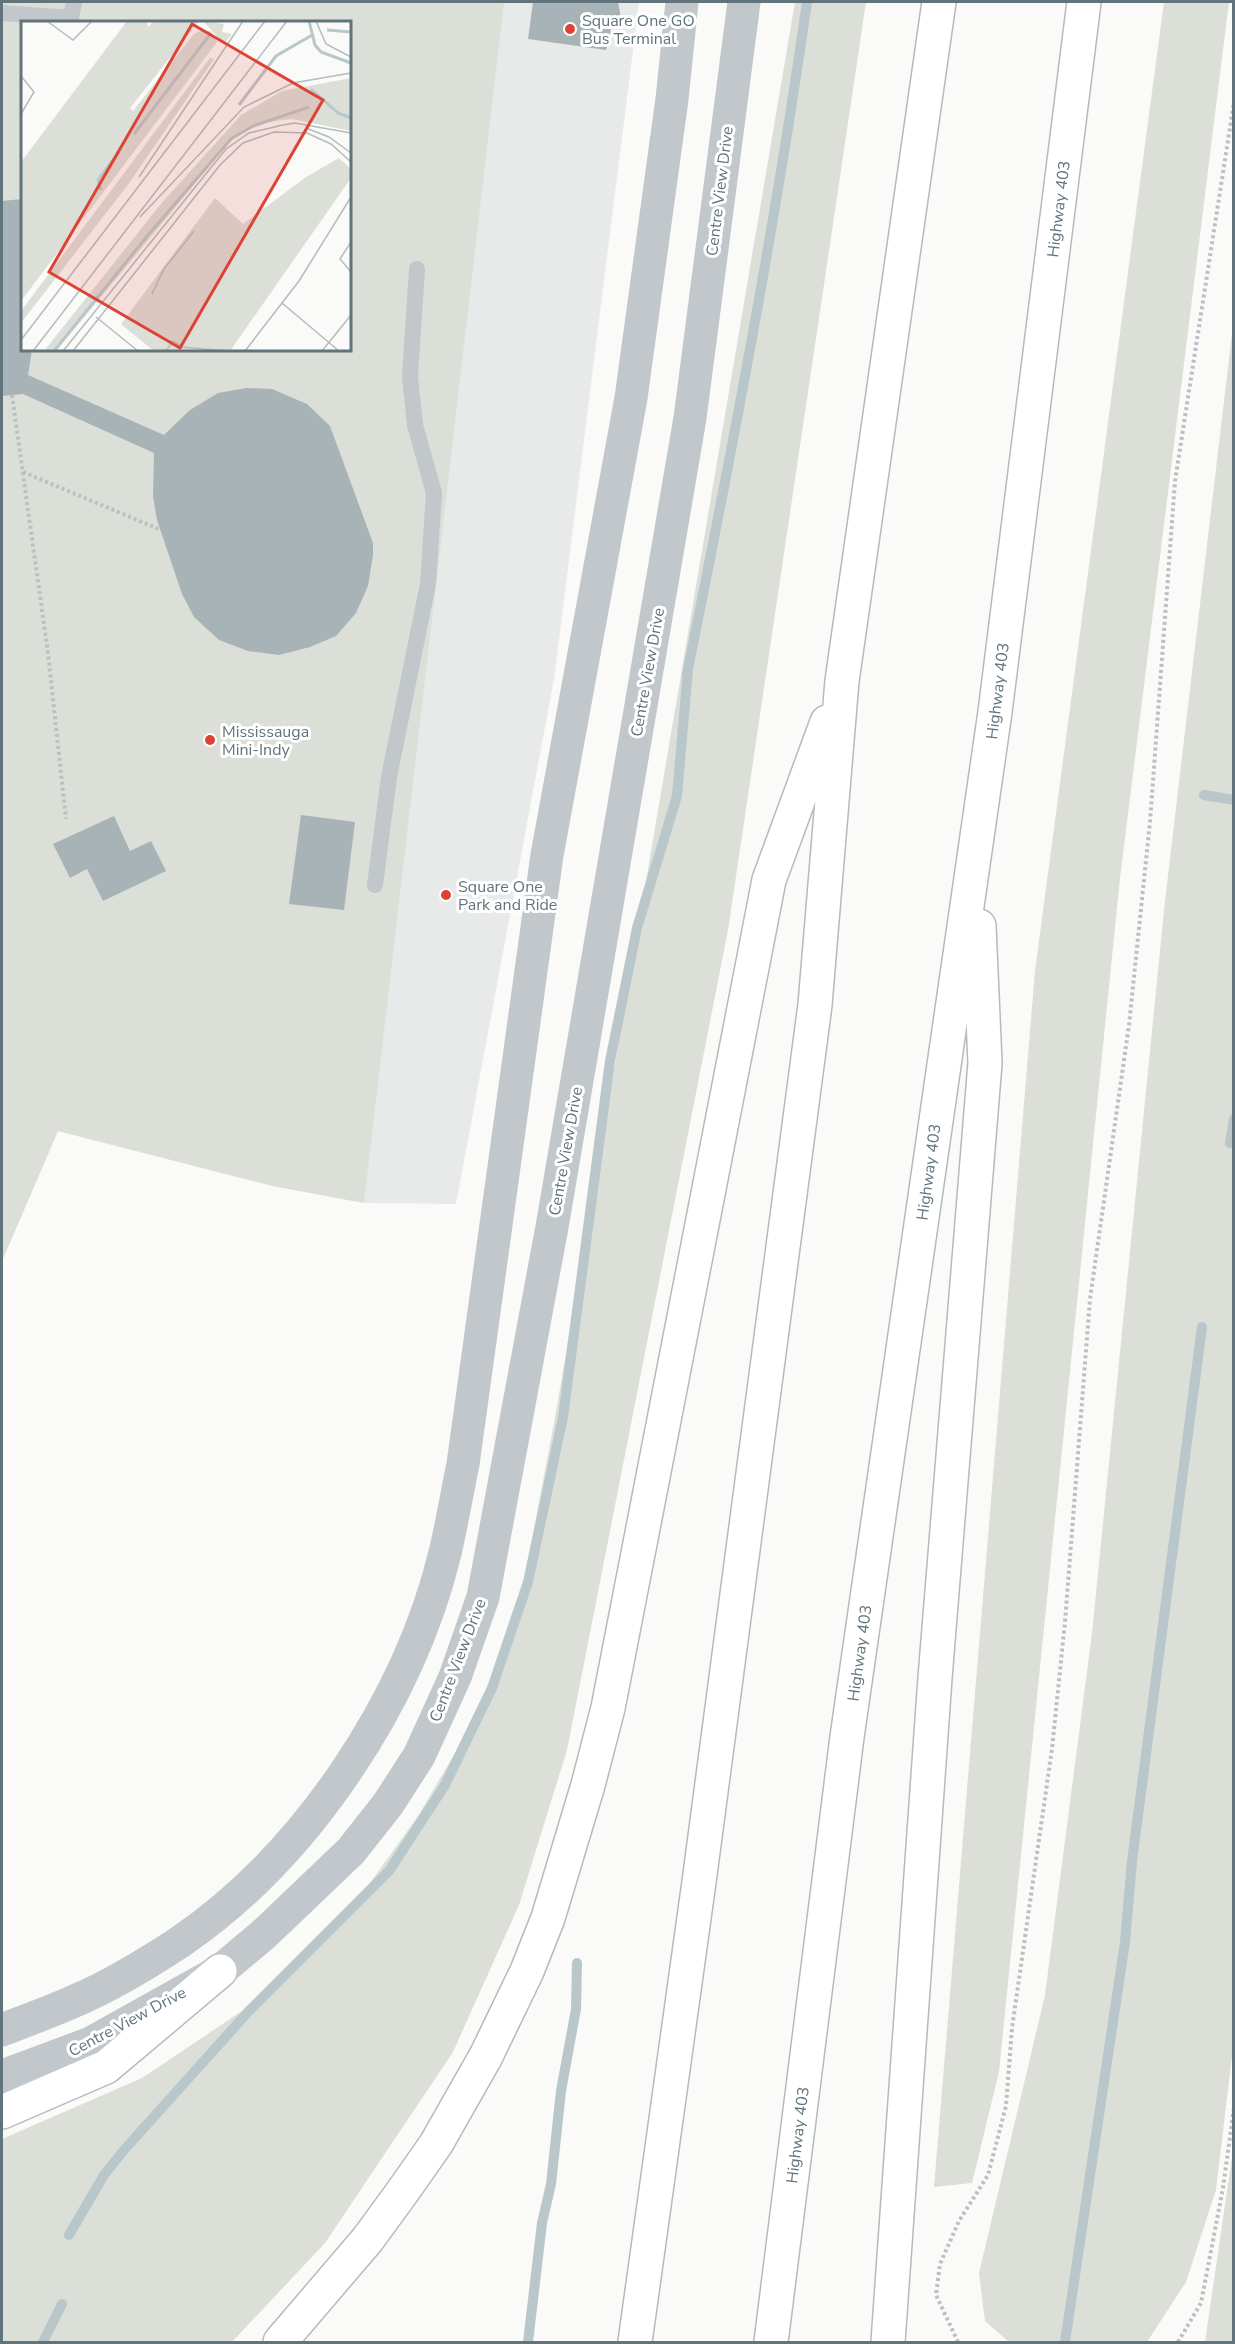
<svg xmlns="http://www.w3.org/2000/svg" width="1235" height="2344" viewBox="0 0 1235 2344" font-family="'Nunito Sans',sans-serif">
	<style>
		.built { fill: #e8eae9; fill-rule: evenodd }
		.green { fill: #dbdfd7; fill-rule: evenodd }
		.lines { fill: none; stroke-linecap: round; stroke-linejoin: round }
		.stream { stroke: #b9c7ca; stroke-width: 10 }
		.building { fill: #a8b3b7 }
		.primary-casing { stroke: #b5bbbe; stroke-width: 36 }
		.motorway-casing { stroke: #b5babd; stroke-width: 36 }
		.path { stroke: #bcc0c2; stroke-width: 4; stroke-dasharray: 3 3; stroke-linecap: butt }
		.service { stroke: #c1c7ca; stroke-width: 16 }
		.tertiary { stroke: #c1c7ca; stroke-width: 33 }
		.primary { stroke: #fff; stroke-width: 33 }
		.motorway { stroke: #fff; stroke-width: 33 }
		.poi-dot { fill: #dd4335; stroke: #fff; stroke-width: 2 }
		.labels { text-anchor: middle; stroke-width: 6; stroke-linejoin: round; paint-order: stroke }
		.poi-label { font-size: 16px; fill: #61747c; stroke: #fff; text-anchor: start }
		.street-label { font-size: 16px; fill: #61747c; stroke: #fff }
		.inset-river { fill: none; stroke: #b9c7ca; stroke-width: 3 }
		.inset-road { fill: none; stroke: #b4bcbf; stroke-width: 1.5 }
		.view { fill: #dd4335; fill-opacity: 0.15; stroke: #dd4335; stroke-width: 3 }
		.inset-edge { fill: none; stroke: #61747c; stroke-width: 3 }
	</style>
	<rect width="100%" height="100%" fill="#fafaf8"/>
	<path class="built" d="M2,2H639L554,679L456,1204L364,1203L273,1186L58,1131L2,1261ZM22,22H350V350H22Z"/>
	<path class="green" d="M2,2H504L364,1203L273,1186L58,1131L2,1261ZM22,22H350V350H22Z
		M795,2H866L728,930L567,1750L519,1905L453,2052L325,2243L232,2342H2V2139L142,2078L254,2003L340,1925L418,1816L482,1707L524,1581L555,1418Z
		M1164,2H1229L1120,878L999,2072L972,2183L934,2187L1035,971Z
		M1233,325V2047L1216,2190L1186,2282L1147,2342H1009L985,2321L979,2273L1045,1995L1092,1633L1165,901Z
		M1233,2150V2342H1205Z"/>
	<g class="lines">
		<path class="stream" d="M687,674C732,451 775,227 807,2
			M1204,795L1234,800
			M1230,1143L1234,1119
			M69,2235L104,2175L124,2150L248,2012L389,1871L445,1785L492,1688L528,1582L563,1417L610,1061L637,928L677,796L688,669
			M43,2342L62,2304
			M528,2342L542,2223L551,2184L561,2091L576,2009L577,1963
			M1065,2342L1125,1942L1132,1861L1202,1327"/>
	</g>
	<path class="building" d="M533,2H618L622,23H610L611,35L606,50L528,39Z
		M22,199V350H32L28,375L164,435L190,410L218,393L246,388L272,389L307,404L330,426L373,543V555L368,586L356,613L336,636L310,647L279,655L248,651L219,640L194,617L182,594L157,520L153,496L154,453L23,394L2,396V201Z
		M301,815L355,822L344,910L289,904Z
		M114,816L130,851L151,841L166,871L103,901L87,869L70,878L53,844Z"/>
	<g class="lines">
		<defs>
			<path id="primary" d="M2,2112L106,2067L220,1971"/>
			<path id="motorway" d="M280,2342L368,2239L403,2191L436,2144L486,2056L527,1971L548,1918L588,1785L608,1708L769,880L827,722
				M635,2342L699,1882L815,1005L842,681L939,2
				M771,2342L847,1737L995,712L1084,2
				M888,2342L935,1678L985,1063L979,926"/>
		</defs>
		<use href="#primary" class="primary-casing"/>
		<use href="#motorway" class="motorway-casing"/>
		<path class="path" d="M12,395L48,653L66,819
			M23,472L161,530
			M958,2342L936,2295L940,2264L959,2221L988,2175L1006,2106L1012,2028L1052,1749L1065,1622L1090,1299L1129,1025L1150,822L1175,481L1234,102
			M1178,2342L1201,2303L1223,2188L1234,2107"/>
		<path class="service" d="M2,13L71,18L74,2
			M375,885L389,777L428,584L434,493L415,425L410,377L417,269"/>
		<path class="tertiary" d="M2,2030C27,2020 53,2011 77,2000C112,1985 148,1963 180,1942C306,1856 409,1701 445,1553C452,1523 457,1493 463,1464L547,855L631,398L672,99L682,2
			M2,2076L91,2043L220,1971L264,1934L351,1851L388,1804L419,1756L455,1677L483,1597L552,1227L690,418L744,2"/>
		<use href="#primary" class="primary"/>
		<use href="#motorway" class="motorway"/>
	</g>
	<g class="poi-dot">
		<circle cx="570" cy="29" r="6"/>
		<circle cx="210" cy="740" r="6"/>
		<circle cx="446" cy="895" r="6"/>
	</g>
	<g class="labels">
		<g class="poi-label">
			<text x="582" y="26">Square One GO<tspan x="582" dy="18">Bus Terminal</tspan></text>
			<text x="222" y="737">Mississauga<tspan x="222" dy="18">Mini-Indy</tspan></text>
			<text x="458" y="892">Square One<tspan x="458" dy="18">Park and Ride</tspan></text>
		</g>
		<g class="street-label">
			<text transform="translate(719 191) rotate(-83)" y="6">Centre View Drive</text>
			<text transform="translate(1058 209) rotate(-83)" y="6">Highway 403</text>
			<text transform="translate(647 672) rotate(-80)" y="6">Centre View Drive</text>
			<text transform="translate(997 691) rotate(-83)" y="6">Highway 403</text>
			<text transform="translate(565 1151) rotate(-80)" y="6">Centre View Drive</text>
			<text transform="translate(928 1172) rotate(-82)" y="6">Highway 403</text>
			<text transform="translate(859 1653) rotate(-82)" y="6">Highway 403</text>
			<text transform="translate(457 1660) rotate(-69)" y="6">Centre View Drive</text>
			<text transform="translate(127 2021) rotate(-28)" y="6">Centre View Drive</text>
			<text transform="translate(797 2135) rotate(-83)" y="6">Highway 403</text>
		</g>
	</g>
	<g transform="translate(21 21)">
		<rect width="330" height="330" fill="#fafaf8"/>
		<path d="M106,0H126L127,6L133,0H178L109,87L112,90L173,13L181,9L190,10L196,21L0,280V141ZM182,0L203,3L201,11L211,13L203,23ZM189,37L193,38L109,161L0,302V290ZM330,57V110L271,98L240,102L212,117L35,330H23L139,184L220,94L261,70ZM318,137L330,148V157L209,330H133L100,303L194,177L222,203L285,156Z" fill="#dbdfd7"/>
		<path class="inset-river" d="M288,0L294,24L300,31L330,42M306,9L330,11M290,68L317,92L330,97M218,84L255,35L293,13M113,113L190,12M80,169L77,159L98,131M127,214L210,118L232,105L288,86M33,330L127,214"/>
		<path class="inset-road" d="M26,0L52,19L71,0M295,0L305,23L330,36M0,55L13,71L0,93M256,105L274,102L330,112M285,107L308,116L330,132M118,156L222,0M119,196L223,86L272,62L330,52M330,221L319,238L330,251M131,273L143,248L173,210M261,282L318,330M75,296L117,330M0,319L244,0M12,330L266,0M42,330L205,128L228,112L258,105M52,330L199,144L222,122L253,111L286,112L310,123L330,141M145,330L152,320L161,326L205,330M224,330L278,260L330,176M301,330L330,294"/>
		<path class="view" d="M171,3L302,79L159,327L28,251Z"/>
		<rect width="330" height="330" class="inset-edge"/>
	</g>
	<rect width="1235" height="2344" fill="none" stroke="#61747c" stroke-width="6"/>
</svg>
